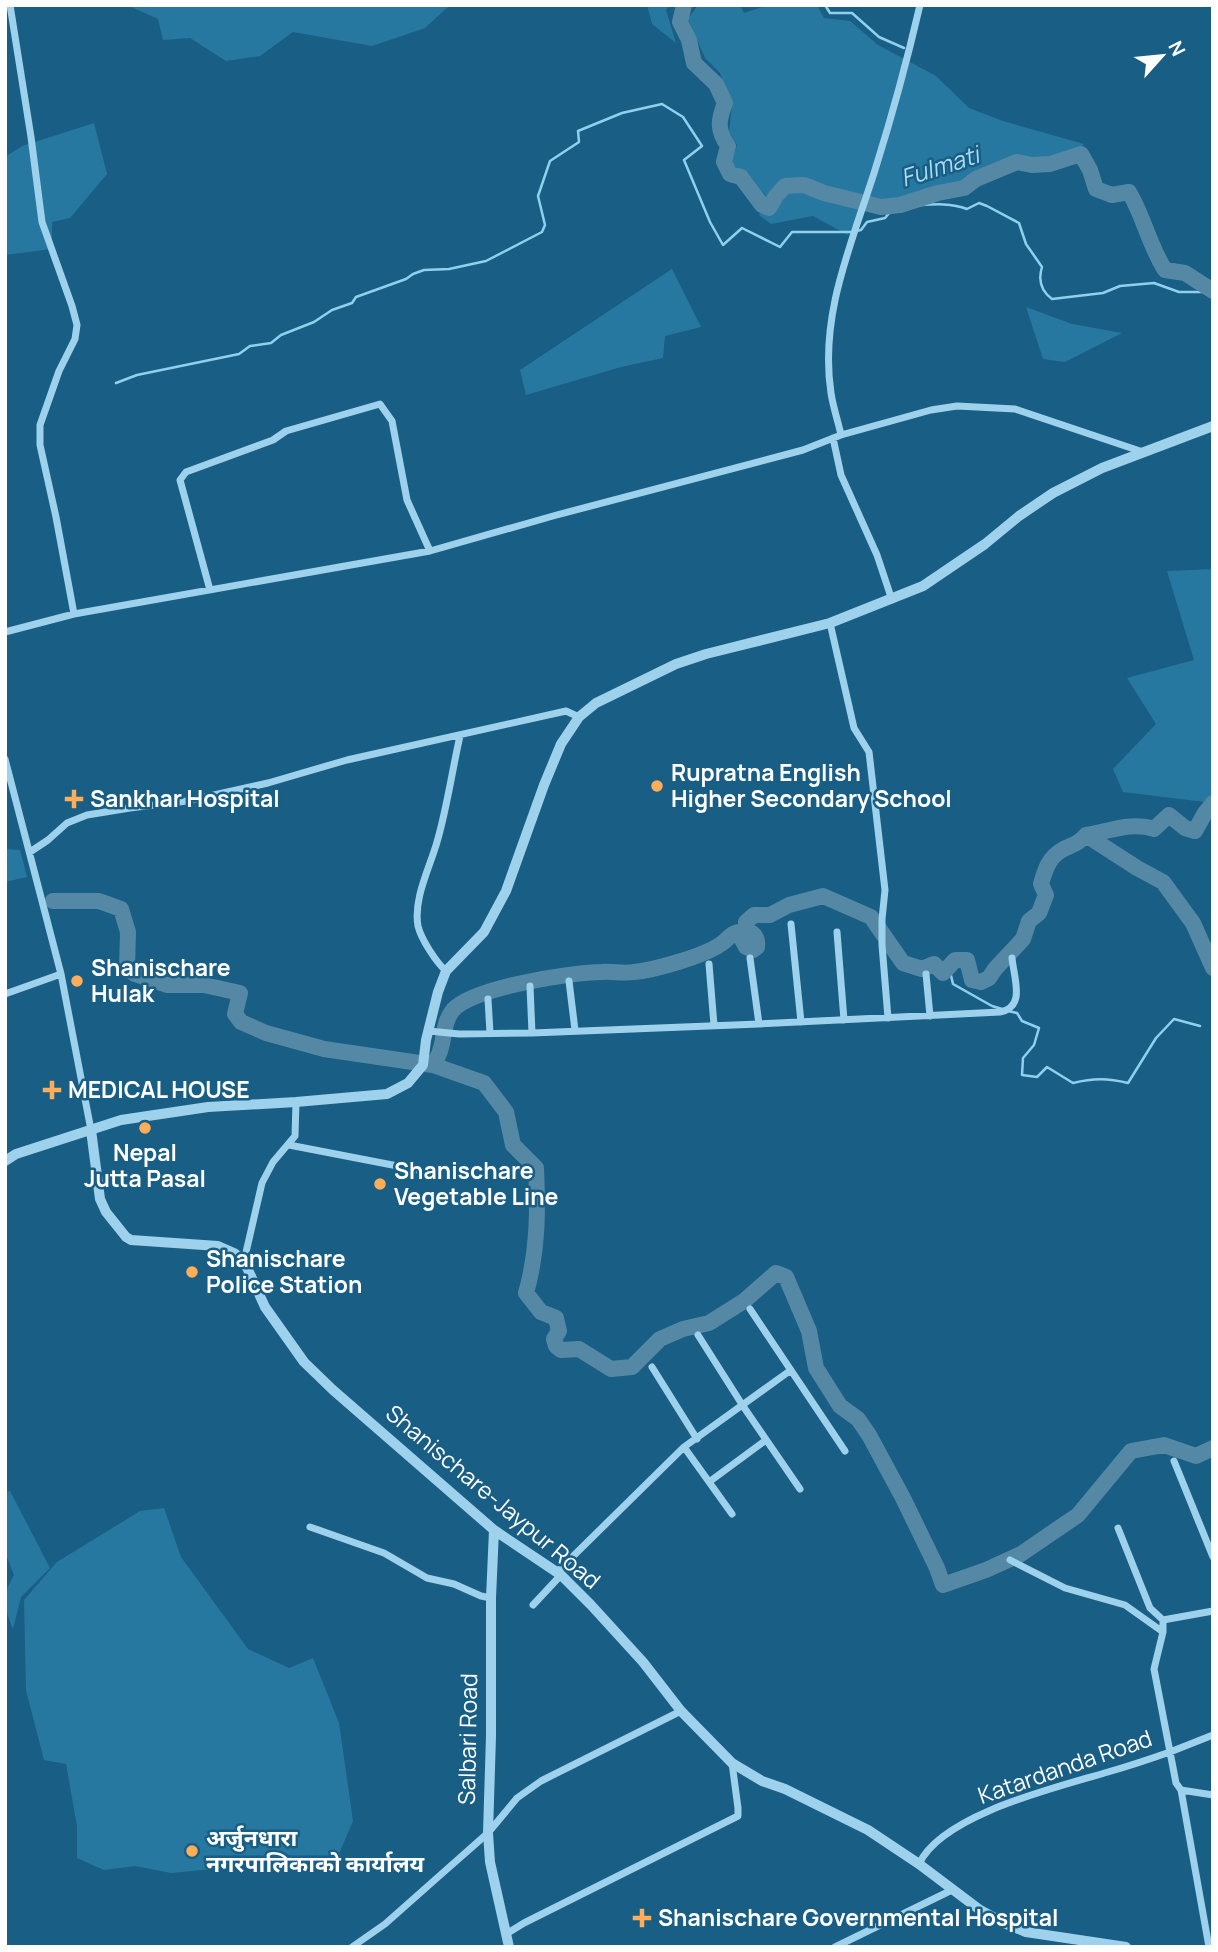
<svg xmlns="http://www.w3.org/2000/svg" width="1218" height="1952" viewBox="0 0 1218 1952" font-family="Manrope,'Noto Sans Devanagari',sans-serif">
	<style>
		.green { fill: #2778a1 }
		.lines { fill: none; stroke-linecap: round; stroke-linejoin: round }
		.stream { stroke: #90d0ee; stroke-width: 2.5 }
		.river { stroke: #5588a4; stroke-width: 16 }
		.minor { stroke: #9ed1ec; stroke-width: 7 }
		.tertiary { stroke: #9ed1ec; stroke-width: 10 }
		.poi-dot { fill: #ffad59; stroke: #195e84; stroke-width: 2.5 }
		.labels { text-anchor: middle; stroke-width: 5; stroke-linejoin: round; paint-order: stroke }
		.poi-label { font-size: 23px; font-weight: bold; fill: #fff; stroke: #195e84; text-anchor: start }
		.street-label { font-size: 23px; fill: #fff; stroke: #195e84 }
		.water-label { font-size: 24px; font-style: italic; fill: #a9dbf4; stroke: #195e84 }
	</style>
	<rect width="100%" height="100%" fill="#195e84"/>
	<path class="green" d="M127,5H450L425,28L372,46L293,32L260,56L226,61L190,38L163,40L158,19Z
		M647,5H669L666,10L676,43L652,24Z
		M698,5H740L744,13L769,5H817L824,18L850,21L878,45L936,76L969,108L1003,121L1084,144L1074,156L1050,164L1032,165L1017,162L961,196L879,204L867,200L848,235L813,216L771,224L759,215L766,196L747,172L736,168L732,161L737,145L729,132L732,105L720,73L705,58L688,19Z
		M94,123L107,174L70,218L52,222V249L5,255V157L22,146Z
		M672,269L701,327L665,336L663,358L621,367L526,395L520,370Z
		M1026,307L1072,324L1122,333L1065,362L1043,359Z
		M1213,569V803L1123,792L1113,769L1156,724L1127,678L1194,660L1167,571Z
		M5,849L20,850L27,877L5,882Z
		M10,1491L50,1568L21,1597L13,1629C4,1607 1,1597 14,1575L5,1552V1492Z
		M164,1508L181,1557L248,1649L289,1668L313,1658L339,1723L353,1821L338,1856L320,1857L274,1868L243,1866L171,1873L135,1866L104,1870L77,1858V1826L66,1764L44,1760L26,1690L24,1600L57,1562L140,1511Z"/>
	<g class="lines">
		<path class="stream" d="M745,5H750
			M825,5L830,13H852L879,37L904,48
			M116,383L137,375L239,354L250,346L271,343L281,335L314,322L332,310L352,303L356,297L406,279L413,274L424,270L449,269L486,261L542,232L545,225L538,196L550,161L579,142L578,131L622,113L662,104L683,117L702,146L684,160L710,222L723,245L742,228L780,247L792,232H851L861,230L867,222L885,218L895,206C919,207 944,200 967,209L979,203L987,206L1019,223L1026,244L1042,267C1038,280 1041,291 1052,299L1103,293L1120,286L1154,283L1179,292H1213
			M949,967L953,984L992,1006L1002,1009
			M1008,1011L1017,1013L1022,1021L1039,1028L1034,1045L1023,1058L1022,1075L1037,1077L1047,1067L1073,1083C1093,1078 1108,1078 1128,1083L1156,1038L1174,1019L1200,1026"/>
		<path class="river" d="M684,5L680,22L689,40L694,63L716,84L725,103C718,121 717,130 728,146L724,162L730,174L741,177L762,205L769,208L776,196L785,186L804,185L824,193L881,207L900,205L938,193L964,188L976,179L1017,162L1032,165L1050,164L1081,154L1090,170L1096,189L1112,195L1129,192C1144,217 1149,245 1165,270L1185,273L1213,291
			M1086,835L1137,868L1163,882L1193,923L1213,968
			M53,901H99L121,909L128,932L127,968L135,974L167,985H204L240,993L235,1014L241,1022L266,1033L324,1049L433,1065L484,1083L506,1112L513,1145L536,1168C538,1211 538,1251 526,1293L541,1312L556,1318L559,1331L554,1339L556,1346L561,1350L579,1349L611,1369L632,1367L660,1339L683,1329L709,1323L744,1301L776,1273L786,1277L809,1331L816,1368L840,1406L858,1419L869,1435L903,1498L937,1568L943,1585L986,1570L1021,1554L1078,1515L1131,1451L1164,1445L1196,1456L1213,1448
			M433,1065C435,1061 439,1056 440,1051C445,1037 443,1022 453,1010C473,988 571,972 602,972C612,971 624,974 634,972C655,970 704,956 721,944C728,940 729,934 738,932L746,947L753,950L757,947C758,938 755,934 747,930L746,922L754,915H770L789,905L823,896L871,917L903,963L922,969L934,964L943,973L955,960H967L972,980L981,982L989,978L995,969L1023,939L1029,921L1039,913L1046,895L1041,884C1045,870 1049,857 1062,850C1073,844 1077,845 1086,835C1108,832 1131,821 1154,829L1169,815L1185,828L1195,831L1205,813L1213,803"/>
		<path class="minor" d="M10,5L31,137L42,222L72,306L77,325L75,339L59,371L40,425V445L56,517L74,614
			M841,435C838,421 833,407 831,393C819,315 852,243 875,170C892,116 907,61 920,5
			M833,438L841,475L877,555L892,600
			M210,590L180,480L186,472L273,440L286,431L380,404L392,421L407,500L430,551
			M830,623L854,728L869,752L885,890L882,919V945L888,1018
			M5,632L74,614L430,551L553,516L803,450L841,435L931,410L957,406L1015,409L1143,452
			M5,759L61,974L91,1130
			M30,852L48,840L67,823L87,815L130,808L187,801L268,783L347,760L566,711L579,717
			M791,924L801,1022
			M837,932L844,1020
			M750,958L759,1024
			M709,964L714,1025
			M446,971C436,962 421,939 418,926C413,899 430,867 437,842C447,808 452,771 460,736
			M926,974L930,1016
			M569,981L575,1030
			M530,986L532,1033
			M5,994L61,974
			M488,999L490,1033
			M429,1031L459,1034L532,1033L759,1024L1000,1012C1026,1007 1014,979 1012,958
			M289,1145L439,1174
			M244,1261L262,1183L273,1162L295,1136L296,1102
			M750,1309L845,1451
			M698,1335L743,1406L800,1489
			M652,1367L697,1439
			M684,1447L732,1514
			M1174,1461L1213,1557
			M709,1482L766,1440
			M310,1527L384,1553L427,1578L454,1584L481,1596L491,1598
			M1118,1528L1150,1608L1163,1620
			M1010,1560L1065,1588L1125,1605L1163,1632L1154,1669L1170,1752L1213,1735
			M557,1572L684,1447L791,1370
			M533,1605L561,1575
			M1163,1632V1620L1213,1611
			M1181,1790L1209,1947
			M919,1864C942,1814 1058,1787 1108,1772C1129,1766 1150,1759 1170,1752L1176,1783L1181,1790L1213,1795
			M506,1934L524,1923L738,1816V1808L732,1763
			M352,1947L385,1924L446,1870L488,1833L517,1798L541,1781L681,1711
			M835,1947L952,1890"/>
		<path class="tertiary" d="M91,1130L100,1199L106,1212L126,1237L131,1240L218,1246L234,1253L244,1261L265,1307L304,1362L333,1390L494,1530L561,1575L591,1605L643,1662L681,1711L732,1763L762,1781L785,1789L868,1830L919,1864L980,1910L1004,1923L1026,1932L1126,1947
			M5,1161L16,1154L121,1120L208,1107L296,1102L387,1094L408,1083L423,1065L426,1040L438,992L446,971L484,932L506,891L544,785L561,744L579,717L596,703L676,664L706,654L830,623L923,586L985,544L1019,516L1053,493L1102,468L1213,426
			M494,1530L491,1598V1736L488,1833L490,1862L509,1947"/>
	</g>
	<g class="poi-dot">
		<circle cx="657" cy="786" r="7"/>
		<path d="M70.5 788.5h7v7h7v7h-7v7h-7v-7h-7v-7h7z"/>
		<circle cx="77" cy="981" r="7"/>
		<path d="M48.5 1079.5h7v7h7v7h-7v7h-7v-7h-7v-7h7z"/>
		<circle cx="145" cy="1128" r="7"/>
		<circle cx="380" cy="1184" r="7"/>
		<circle cx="192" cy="1272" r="7"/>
		<circle cx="192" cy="1851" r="7"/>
		<path d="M638.5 1907.5h7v7h7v7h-7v7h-7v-7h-7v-7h7z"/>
	</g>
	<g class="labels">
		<g class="poi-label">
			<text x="671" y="781">Rupratna English<tspan x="671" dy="26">Higher Secondary School</tspan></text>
			<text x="90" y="807">Sankhar Hospital</text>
			<text x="91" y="976">Shanischare<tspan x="91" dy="26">Hulak</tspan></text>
			<text x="68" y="1098">MEDICAL HOUSE</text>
			<text x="145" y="1161" text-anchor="middle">Nepal<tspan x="145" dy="26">Jutta Pasal</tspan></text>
			<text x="394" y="1179">Shanischare<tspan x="394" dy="26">Vegetable Line</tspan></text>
			<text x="206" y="1267">Shanischare<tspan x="206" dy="26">Police Station</tspan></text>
			<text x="206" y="1846">अर्जुनधारा<tspan x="206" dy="26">नगरपालिकाको कार्यालय</tspan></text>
			<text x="658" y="1926">Shanischare Governmental Hospital</text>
		</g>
		<g class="street-label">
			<text transform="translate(493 1497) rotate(40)" y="8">Shanischare-Jaypur Road</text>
			<text transform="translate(468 1739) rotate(-89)" y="8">Salbari Road</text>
			<text transform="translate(1065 1767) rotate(-19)" y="8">Katardanda Road</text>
		</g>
		<g class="water-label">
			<text transform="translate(940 167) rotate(-18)" y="8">Fulmati</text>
		</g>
	</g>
	<rect width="1218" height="1952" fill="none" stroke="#ffffff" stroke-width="14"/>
	<g transform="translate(1162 56) rotate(63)" stroke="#195e84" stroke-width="5" paint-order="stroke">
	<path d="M0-5L12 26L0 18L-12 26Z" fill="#ffffff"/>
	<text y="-10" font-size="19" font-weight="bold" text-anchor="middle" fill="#ffffff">N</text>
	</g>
</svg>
